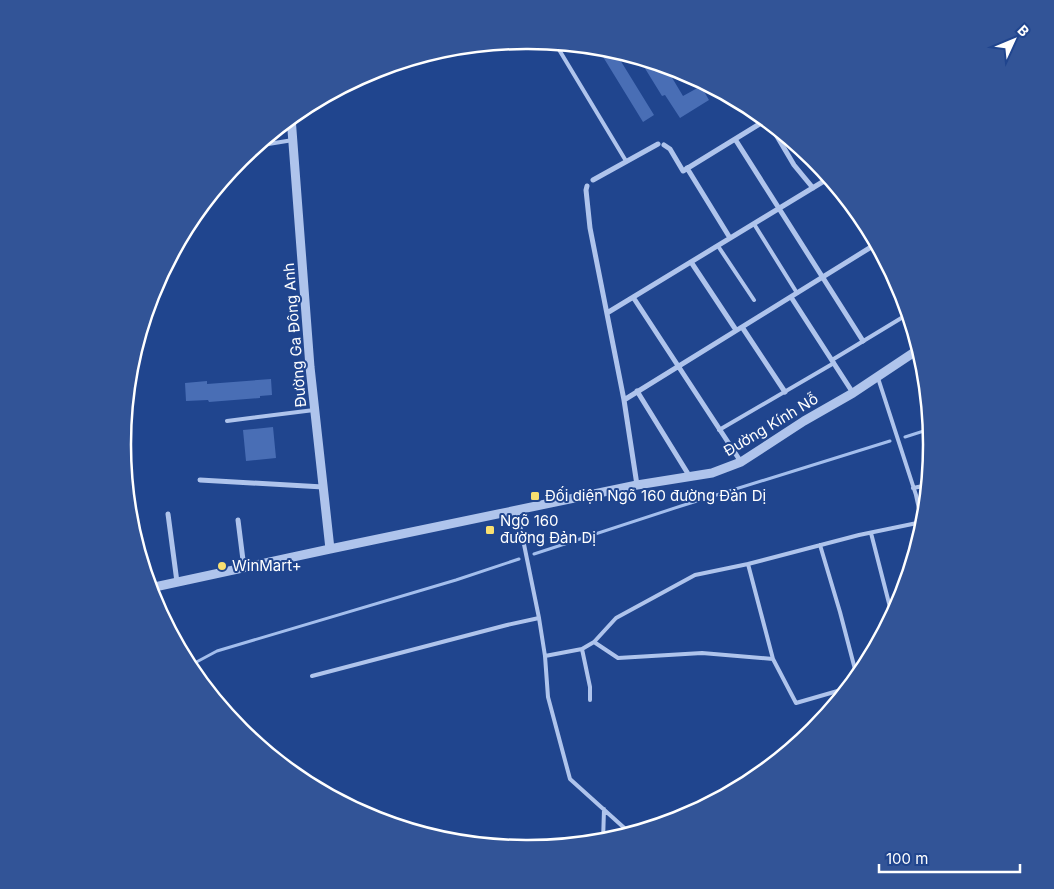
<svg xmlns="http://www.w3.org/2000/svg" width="1054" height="889" viewBox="0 0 1054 889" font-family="Inter,sans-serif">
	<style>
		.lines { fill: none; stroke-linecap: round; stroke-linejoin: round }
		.stream { stroke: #a3beed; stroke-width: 3 }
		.building { fill: #496eb5 }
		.service { stroke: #afc4ec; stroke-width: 4 }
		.minor { stroke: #afc4ec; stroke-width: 5 }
		.tertiary { stroke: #afc4ec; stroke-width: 9 }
		.poi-dot { fill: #f9e070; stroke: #20458e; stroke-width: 2 }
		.labels { text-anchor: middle; stroke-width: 4; stroke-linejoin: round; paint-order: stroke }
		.street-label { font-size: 15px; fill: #fff; stroke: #20458e }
		.poi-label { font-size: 15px; fill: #fff; stroke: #20458e; text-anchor: start }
		.rim { fill: none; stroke: #fff; stroke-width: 2.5 }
	</style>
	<rect width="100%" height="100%" fill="#20458e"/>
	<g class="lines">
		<path class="stream" d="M905,437L930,429
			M534,554L681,506L890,441
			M189,666L217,651L456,580L519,559"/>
	</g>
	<path class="building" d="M597,47L614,50L654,115L643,122Z
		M638,57L680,70L671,76L683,96L701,86L709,100L680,118L665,95L662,96Z
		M271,379L272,395L260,396V398L209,402L208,400L186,401L185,383L207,381V384Z
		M273,427L276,458L246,461L243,430Z"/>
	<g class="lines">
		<path class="service" d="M555,43L626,161
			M256,146L293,140
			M754,224L797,293
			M718,246L754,300
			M832,360L908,314
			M878,378L916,495L923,527
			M227,421L314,410
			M719,430L834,363
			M913,488L928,485
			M517,510L539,618L545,656L548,697L570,779L631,834
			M871,533L892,615
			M820,545L840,612L857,677
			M748,564L859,535L922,522
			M545,656L582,649
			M773,659L702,653L618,658L594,642L616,618L695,575L748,564L773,659L796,703L848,688
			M312,676L507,625L539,618
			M590,700V687L582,649L594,642
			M603,842L604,809"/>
		<path class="minor" d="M768,121L794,165L813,188
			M735,139L863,341
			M664,145L670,149L683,171L766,120
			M687,168L730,238
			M593,180L658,144
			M587,186L586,190L590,228L624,400L637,485
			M691,262L736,330
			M633,297L741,462
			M791,297L853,393
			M607,313L829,178
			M742,327L785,392
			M637,391L690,477
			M624,400L876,244
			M200,480L323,487
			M168,514L177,582
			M131,520L132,528
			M238,520L244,568"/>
		<path class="tertiary" d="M291,117L310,367L330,549
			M150,588L330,549L637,485L712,473L741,462L804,421L853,393L919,349"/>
	</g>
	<g class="poi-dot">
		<rect x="530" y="491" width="10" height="10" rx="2.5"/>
		<rect x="485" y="525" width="10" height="10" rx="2.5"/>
		<circle cx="222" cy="566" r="5"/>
	</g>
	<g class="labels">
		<g class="street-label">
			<text transform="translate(295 335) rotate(-95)" y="5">Đường Ga Đông Anh</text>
			<text transform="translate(771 425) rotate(-31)" y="5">Đường Kính Nỗ</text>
		</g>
		<g class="poi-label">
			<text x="545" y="501">Đối diện Ngõ 160 đường Đản Dị</text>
			<text x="500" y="526">Ngõ 160<tspan x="500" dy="17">đường Đản Dị</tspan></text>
			<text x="232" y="571">WinMart+</text>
		</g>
	</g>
	<path d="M0 0H1054V889H0ZM526 49H528A395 395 0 0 1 923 444V445A395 395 0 0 1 528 840H526A395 395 0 0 1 131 445V444A395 395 0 0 1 526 49Z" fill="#325497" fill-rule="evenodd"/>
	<path class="rim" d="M526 49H528A395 395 0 0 1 923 444V445A395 395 0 0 1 528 840H526A395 395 0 0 1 131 445V444A395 395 0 0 1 526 49Z"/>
	<g transform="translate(1014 40) rotate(46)" stroke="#20458e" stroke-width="4" paint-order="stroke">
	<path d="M0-4L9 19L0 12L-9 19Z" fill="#ffffff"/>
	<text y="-8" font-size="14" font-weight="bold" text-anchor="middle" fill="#ffffff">B</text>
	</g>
	<path d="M879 864v8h141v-8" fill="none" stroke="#ffffff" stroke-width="2.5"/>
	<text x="886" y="864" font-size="15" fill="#ffffff" stroke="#20458e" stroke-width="4" paint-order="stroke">100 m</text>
</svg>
